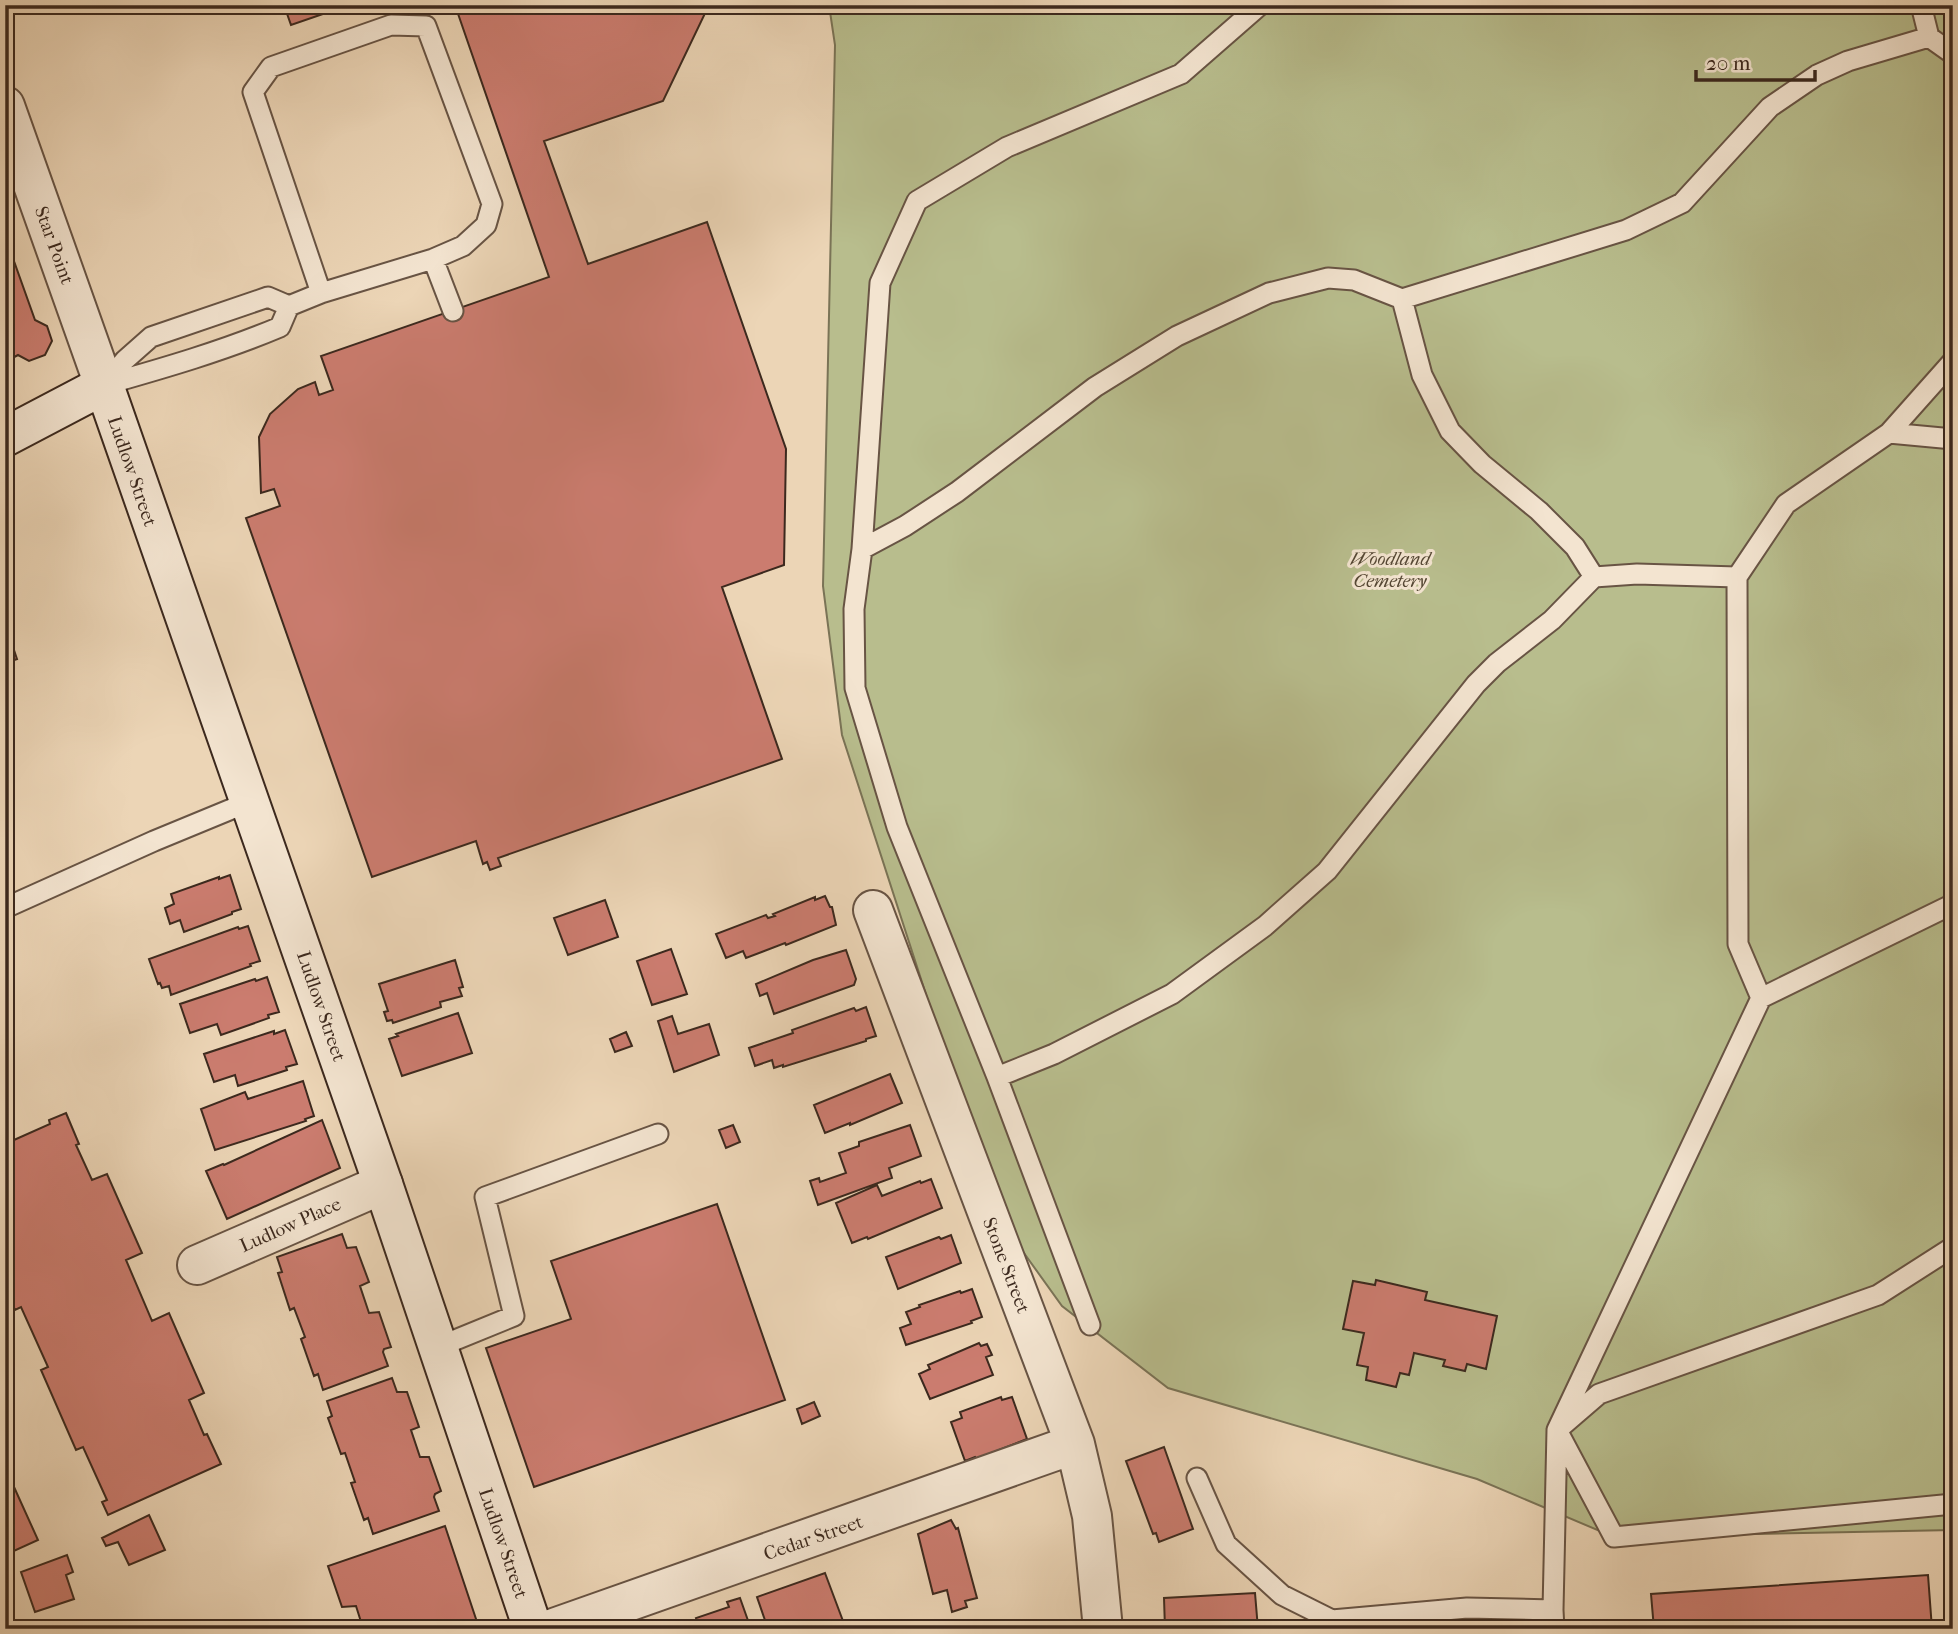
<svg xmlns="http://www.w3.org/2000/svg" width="1958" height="1634" viewBox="0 0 1958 1634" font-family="'IM FELL French Canon',serif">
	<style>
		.green { fill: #b8bd8d; stroke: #7a7356; stroke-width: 2 }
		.building { fill: #cb7c6f; stroke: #3c291e; stroke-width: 2 }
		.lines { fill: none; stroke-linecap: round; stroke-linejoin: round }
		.lane-casing { stroke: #685444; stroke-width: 23 }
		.street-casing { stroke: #685444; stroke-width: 42 }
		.secondary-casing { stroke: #3c291e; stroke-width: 42 }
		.lane { stroke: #f3e4d0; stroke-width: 19 }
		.street { stroke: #f3e4d0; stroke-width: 38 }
		.secondary { stroke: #f3e4d0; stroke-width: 38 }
		.labels { text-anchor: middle; stroke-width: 6; stroke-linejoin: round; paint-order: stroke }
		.street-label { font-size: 19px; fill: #3c291e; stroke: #f3e4d0 }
		.park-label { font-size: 19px; font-style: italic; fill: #554734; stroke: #f3e4d0 }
	</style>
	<rect width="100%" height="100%" fill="#ecd5b6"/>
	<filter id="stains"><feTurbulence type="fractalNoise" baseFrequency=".00286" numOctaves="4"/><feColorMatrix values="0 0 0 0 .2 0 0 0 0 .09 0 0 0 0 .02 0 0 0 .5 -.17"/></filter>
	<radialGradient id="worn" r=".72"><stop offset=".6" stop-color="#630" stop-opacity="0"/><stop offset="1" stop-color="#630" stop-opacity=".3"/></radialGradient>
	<path class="green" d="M829,5H1953V1530L1614,1537L1477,1479L1168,1388L1062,1306L998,1217L842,735L823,586L835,45Z"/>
	<path class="building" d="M284,5H349L291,25Z
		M455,5H709L663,101L544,141L588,264L707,222L786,449L784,565L722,587L782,759L498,858L501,866L490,870L487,862L483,864L476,841L372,877L246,518L280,506L274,489L261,493L259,437L270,414L298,389L315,382L319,395L333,390L321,356L549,277Z
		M5,236L35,320L47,326L52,341L45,355L29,361L18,355L5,362Z
		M5,623L17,659L5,663Z
		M230,875L241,909L232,912V914L184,932L180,920L170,924L165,908L174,904L171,894L219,877V879Z
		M825,896L830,907H832L836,925L786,945L785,943L746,958L743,951L726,958L716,934L766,915L768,918L775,916L773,914L815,897V900Z
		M605,900L618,937L568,955L554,918Z
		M248,926L260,961L250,964L251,966L171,995L169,986L162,988L160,983L158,984L149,959L238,927L239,929Z
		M671,949L687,994L652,1005L637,961Z
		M846,950L856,979L854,985L774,1014L767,993L760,996L756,984L813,960Z
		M455,960L463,987L459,988L462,996L440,1002L441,1007L393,1023L392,1020L387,1021L384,1012L388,1011L379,984Z
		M267,977L279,1012L268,1015L269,1018L221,1035L217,1024L190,1033L180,1004L255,979L256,981Z
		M866,1007L876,1036L866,1039V1041L783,1067V1065L774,1068L772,1060L755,1066L749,1048L793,1033L792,1030L854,1008L856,1011Z
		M458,1013L472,1053L402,1076L389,1039L398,1036L396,1034Z
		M672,1016L678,1034L709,1024L719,1055L674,1072L658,1021Z
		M285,1030L297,1064L286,1067L287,1070L238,1086L235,1075L214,1082L204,1054L274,1031V1034Z
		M626,1032L632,1046L615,1052L610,1039Z
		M890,1074L902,1103L850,1125V1123L825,1133L814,1105Z
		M303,1081L314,1116L305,1119L306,1121L215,1150L201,1109L245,1092L248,1099Z
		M66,1113L79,1144L76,1145L92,1180L107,1174L142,1253L126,1260L152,1321L169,1313L204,1393L189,1400L204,1435L207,1434L221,1464L108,1515L102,1502L107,1500L83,1447L76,1450L41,1370L48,1367L21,1307L15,1310L5,1289V1144L50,1124L49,1120Z
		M322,1120L340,1168L227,1219L206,1171L223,1164L224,1165Z
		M733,1125L740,1142L726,1148L719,1130Z
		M910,1125L921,1156L889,1168L892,1178L818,1205L810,1181L819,1178L820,1182L846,1173L839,1153L859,1146V1142Z
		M931,1179L942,1208L868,1239L867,1237L852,1243L836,1203L877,1185L882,1196L920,1181L921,1183Z
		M717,1204L785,1400L534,1487L486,1348L571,1319L551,1261Z
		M342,1234L347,1248L356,1247L369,1282L360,1286L369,1313L379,1312L391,1347L384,1349L383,1352L388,1366L323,1390L318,1374L314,1376L301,1339L305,1337L294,1308L290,1310L278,1273L282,1272L277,1257Z
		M951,1235L961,1263L898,1289L886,1257L939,1237L941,1239Z
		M1376,1280L1427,1292L1425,1300L1497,1316L1486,1369L1467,1364L1465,1371L1443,1366L1445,1360L1414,1353L1409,1375L1400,1373L1396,1387L1366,1380L1368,1367L1357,1365L1364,1333L1343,1329L1353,1281L1375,1285Z
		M972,1289L982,1317L971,1321L972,1323L906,1345L900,1328L911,1324L906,1312L920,1307L919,1305L960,1291L961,1293Z
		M979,1343L981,1346L987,1344L992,1355L986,1357L993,1375L930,1399L919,1374L930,1369L928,1365Z
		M392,1378L397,1392H407L419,1427L411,1430L420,1457H429L441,1491L435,1494L434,1497L439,1511L373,1534L368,1518L364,1520L351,1483L355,1482L345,1453L341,1454L328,1418L332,1416L327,1401Z
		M1001,1397L1002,1400L1012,1397L1027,1439L976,1459L975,1457L965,1461L951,1422L962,1418L960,1412Z
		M814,1402L820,1416L802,1424L797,1409Z
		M1164,1447L1193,1529L1159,1542L1156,1533L1153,1534L1126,1461Z
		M14,1487L38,1540L5,1555V1490Z
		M149,1515L165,1550L129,1565L118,1542L106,1546L102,1538Z
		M951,1520L956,1529L958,1528L977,1598L965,1601L967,1607L952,1612L947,1590L933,1594L918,1534Z
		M445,1526L479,1628L361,1629L360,1626L362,1625L356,1606L342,1607L328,1566Z
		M67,1555L73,1572L66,1575L74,1599L35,1612L21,1572Z
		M825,1573L846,1629H768L757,1597Z
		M1928,1575L1932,1629H1654L1651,1594Z
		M1255,1593L1258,1629H1165L1164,1598Z
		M740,1598L751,1629H700L696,1618L729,1607L727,1602Z"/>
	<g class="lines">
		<defs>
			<path id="lane" d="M1921,5L1929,37L1953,54
				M433,259L453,311
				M1402,299L1422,375L1450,431L1482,464L1539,511L1575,547L1594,577
				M104,385C164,368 223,351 280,327L289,306L321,293L433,259L463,246L486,225L492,204L426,26L391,25L271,67L253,92L321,293
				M104,385L125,360L151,337L268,297L289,306
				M1889,433L1953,439
				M862,549L905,526L957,492L1095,387L1177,336L1269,293L1328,278L1354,280L1402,299L1626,230L1682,203L1770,107L1817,75L1848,61L1929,37
				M5,908L154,841L251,801
				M1761,998L1738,944L1737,577L1786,504L1889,433L1953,361
				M997,1077L1054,1054L1172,994L1265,926L1327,871L1476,684L1497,663L1552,620L1594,577L1637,574L1737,577
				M1090,1325L997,1077L897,827L855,688L854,609L862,549L880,283L917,201L1007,147L1181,74L1260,5
				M438,1347L514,1316L485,1197L658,1134
				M1563,1425L1599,1394L1878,1295L1953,1247
				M1557,1430L1761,998L1953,904
				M1197,1478L1226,1544L1282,1595L1332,1620L1467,1608L1553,1610
				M1554,1629L1553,1610L1557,1430L1614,1537L1953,1504"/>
			<path id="street" d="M5,106L104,385
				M873,910L1075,1444L1092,1516L1103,1629
				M197,1265L383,1184
				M551,1629L1075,1444"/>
			<path id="secondary" d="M5,437L104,385L383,1184L533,1629"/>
		</defs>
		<use href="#lane" class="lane-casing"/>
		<use href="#street" class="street-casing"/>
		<use href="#secondary" class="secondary-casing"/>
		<use href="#lane" class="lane"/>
		<use href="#street" class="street"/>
		<use href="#secondary" class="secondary"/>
	</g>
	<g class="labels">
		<g class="street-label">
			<text transform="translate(55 245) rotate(70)" y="7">Star Point</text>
			<text transform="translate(133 471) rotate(71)" y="7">Ludlow Street</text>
			<text transform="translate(322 1006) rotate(71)" y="7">Ludlow Street</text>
			<text transform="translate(290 1224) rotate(-24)" y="7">Ludlow Place</text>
			<text transform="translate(1007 1265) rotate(69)" y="7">Stone Street</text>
			<text transform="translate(813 1537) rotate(-19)" y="7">Cedar Street</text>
			<text transform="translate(504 1543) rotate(71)" y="7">Ludlow Street</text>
		</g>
		<g class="park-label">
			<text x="1390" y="565">Woodland<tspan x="1390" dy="22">Cemetery</tspan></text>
		</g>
	</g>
	<rect width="1958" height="1634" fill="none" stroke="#ecd5b6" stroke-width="28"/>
	<rect x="7" y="7" width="1944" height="1620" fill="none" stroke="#3c291e" stroke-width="3.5"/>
	<rect x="14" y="14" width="1930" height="1606" fill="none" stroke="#3c291e" stroke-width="2"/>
	<path d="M1696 70v10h119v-10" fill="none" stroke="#3c291e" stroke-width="3.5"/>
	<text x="1706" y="70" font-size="21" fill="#3c291e" stroke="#f3e4d0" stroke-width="5" paint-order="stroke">20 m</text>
	<rect width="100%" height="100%" filter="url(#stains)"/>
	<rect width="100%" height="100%" fill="url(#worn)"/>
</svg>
